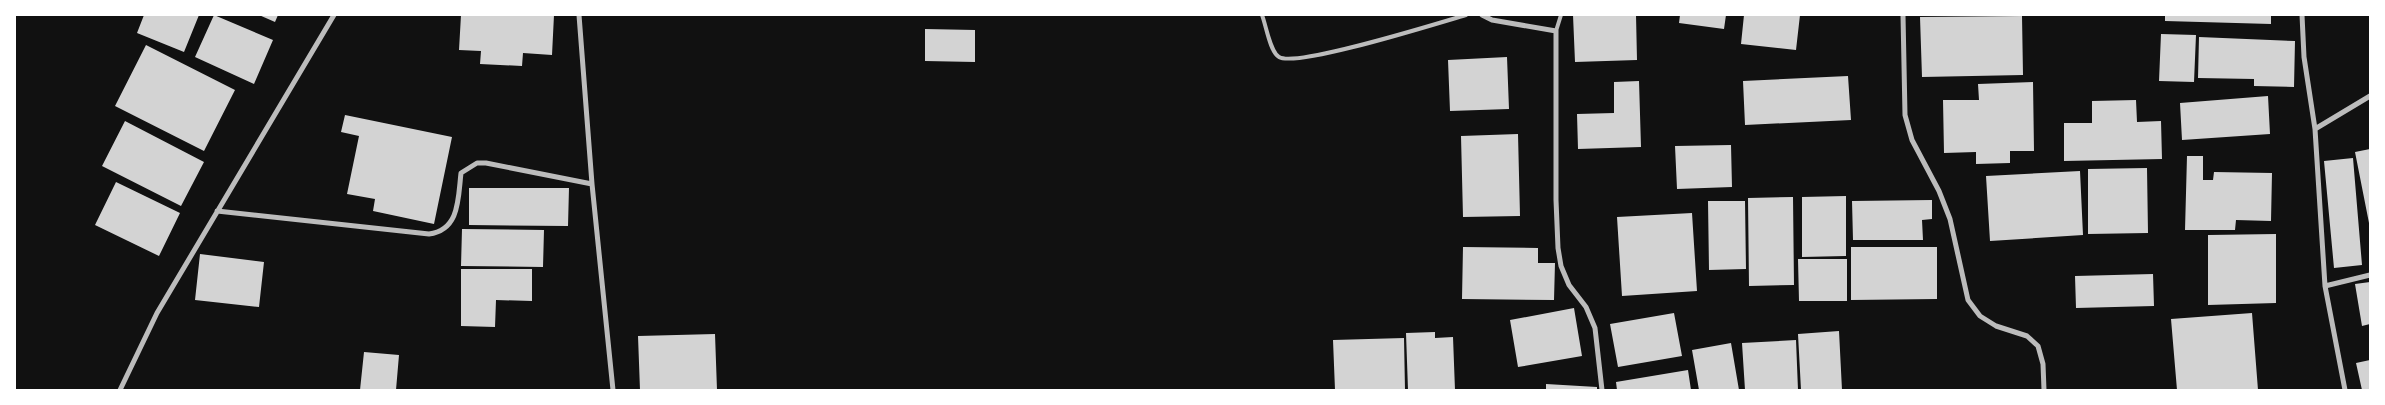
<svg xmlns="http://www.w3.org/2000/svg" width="2385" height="405" viewBox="0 0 2385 405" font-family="Arial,sans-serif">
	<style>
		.building { fill: #d3d3d3 }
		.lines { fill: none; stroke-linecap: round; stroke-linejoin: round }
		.service { stroke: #bcbcbc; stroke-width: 4 }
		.minor { stroke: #bcbcbc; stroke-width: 5 }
	</style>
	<rect width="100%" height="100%" fill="#111"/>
	<path class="building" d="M144,15H199L184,52L137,33Z
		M214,15L273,40L254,84L195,57Z
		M259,15H278L275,22Z
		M461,15H554L552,55L523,53L522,66L480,64L481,51L459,50Z
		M1573,15H1636L1637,60L1575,62Z
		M1680,15H1726L1724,29L1679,23Z
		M1744,15H1800L1796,50L1741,44Z
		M2165,15H2271V24L2165,21Z
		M2022,16L2023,75L1922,77L1920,17Z
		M925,29L975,30V62L925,61Z
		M2161,34L2196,35L2194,82L2159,81Z
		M2199,37L2295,41L2294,87L2254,86V79L2198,78Z
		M146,45L235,90L204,151L115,106Z
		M1507,57L1509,109L1450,111L1448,60Z
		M1848,76L1851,120L1745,125L1743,81Z
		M1639,81L1641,147L1578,149L1577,114L1614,113V82Z
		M2033,82L2034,151H2010V163L1976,164V152L1944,153L1943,100H1979L1978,84Z
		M2268,96L2270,134L2182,140L2180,103Z
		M2136,100L2137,122L2161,121L2162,159L2064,161V123H2092V101Z
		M345,115L452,137L434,224L373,211L375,199L347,194L359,136L341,132Z
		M125,121L204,162L181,206L102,166Z
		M1518,134L1520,216L1463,217L1461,136Z
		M1731,145L1732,187L1677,189L1675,146Z
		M2370,149V223H2369L2355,152Z
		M2187,156H2203V180H2213L2214,172L2272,173L2271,221L2236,220L2235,230H2185Z
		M2353,158L2362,265L2334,268L2324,161Z
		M2147,168L2148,233L2088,234V169Z
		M2080,171L2083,235L1990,241L1986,176Z
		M116,182L180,213L159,256L95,225Z
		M469,188H569L568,226L469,225Z
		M1846,196V256L1802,257V197Z
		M1793,197L1794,285L1749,286L1748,198Z
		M1932,200V219L1922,220L1923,240H1853L1852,201Z
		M1708,201H1745L1746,269L1709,270Z
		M1692,213L1697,291L1622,296L1617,217Z
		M462,229L544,230L543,267L461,266Z
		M2276,234V303L2208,305V235Z
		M1463,247L1538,248V263H1555L1554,300L1462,299Z
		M1851,247H1937V299L1851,300Z
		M200,254L264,262L259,307L195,300Z
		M1798,259H1847V301H1799Z
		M461,269H532V301L496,300L495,327L461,326Z
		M2153,274L2154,306L2076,308L2075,276Z
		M2370,282V324L2362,326L2355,284Z
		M1574,308L1582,356L1518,367L1510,320Z
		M1674,313L1682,356L1618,367L1610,324Z
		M2252,313L2258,390H2177L2171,319Z
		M1839,331L1842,390H1801L1798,334Z
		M1435,332V338L1453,337L1455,390H1408L1406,333Z
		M715,334L717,390H640L638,336Z
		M1404,338L1405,390H1335L1333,340Z
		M1796,340L1798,390H1745L1742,343Z
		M1731,343L1739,390H1699L1692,350Z
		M364,352L399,355L396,390H360Z
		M2370,360V390H2362L2356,363Z
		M1688,370L1691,390H1617L1616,382Z
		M1546,384L1597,387V390H1546Z"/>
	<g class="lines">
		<path class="service" d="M1262,15C1266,25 1270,52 1279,57C1296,68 1438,23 1466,15
			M1556,31L1561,15"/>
		<path class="minor" d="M579,15L592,184L613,390
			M1482,15L1492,20L1556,31V200L1558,248L1561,266L1569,285L1586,307L1595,328L1602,390
			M1903,15L1905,115L1912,140L1939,191L1950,219L1968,300L1980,316L1996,326L2027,336L2038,346L2043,364L2044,390
			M2302,15L2304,57L2315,129
			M217,211L429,234C460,230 458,198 461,173L477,163H486L592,184
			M2325,286L2370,275
			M120,390L157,313L334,15
			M2345,390L2325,286L2315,129L2370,96"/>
	</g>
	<rect width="2385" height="405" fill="none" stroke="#ffffff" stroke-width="32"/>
</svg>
